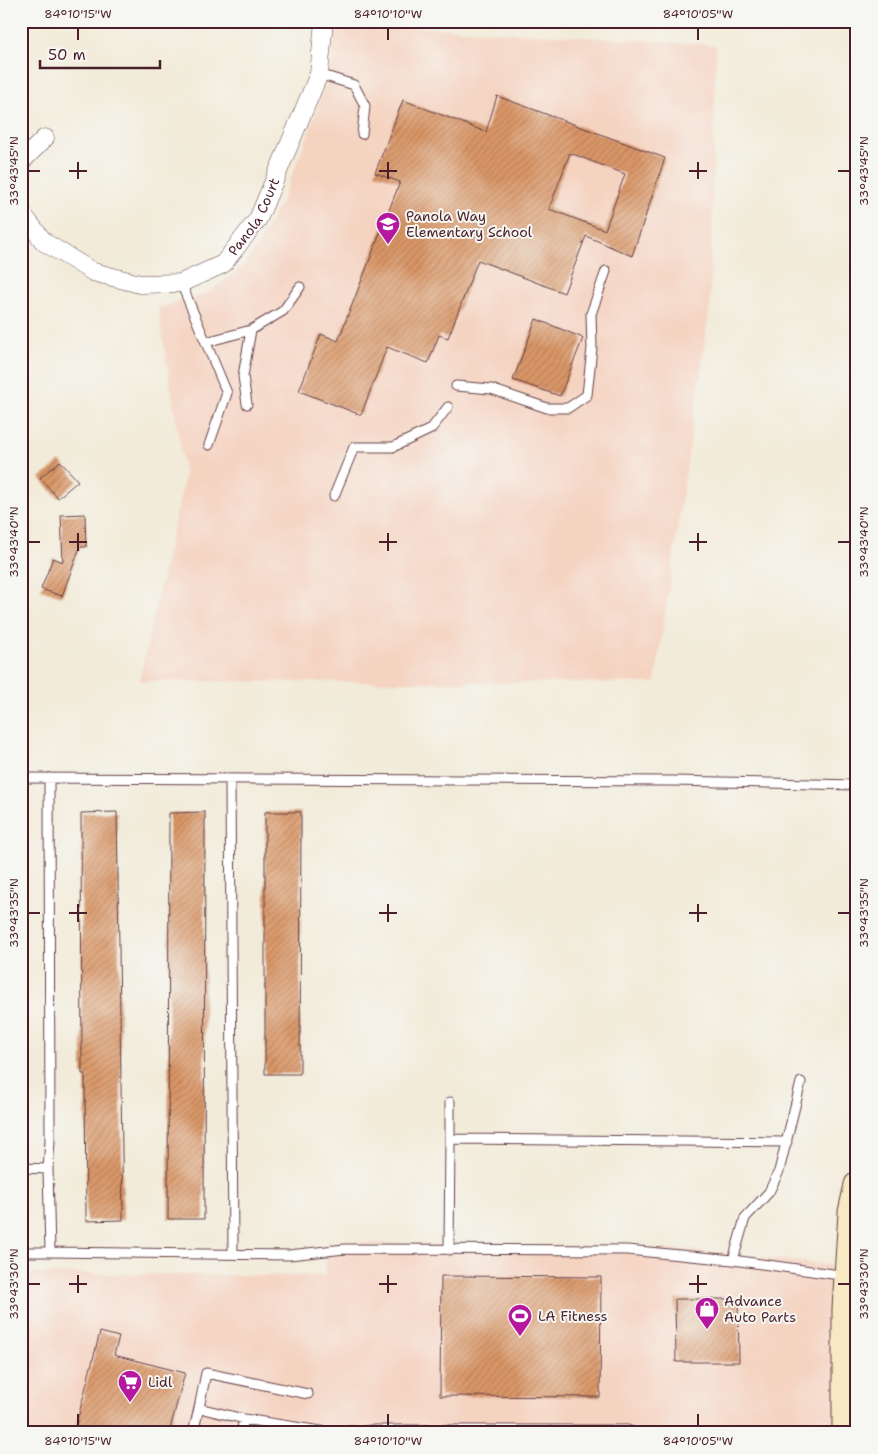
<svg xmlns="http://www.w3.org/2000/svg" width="878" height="1454" viewBox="0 0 878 1454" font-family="'Shantell Sans',sans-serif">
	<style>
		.built { fill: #f5d3c1 }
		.building { fill: url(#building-hatch); fill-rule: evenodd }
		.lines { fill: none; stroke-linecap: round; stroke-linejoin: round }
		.lane-casing { stroke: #633e45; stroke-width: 11 }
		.street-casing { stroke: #633e45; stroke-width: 19 }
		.secondary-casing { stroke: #633e45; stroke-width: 27 }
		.lane { stroke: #fff; stroke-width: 9 }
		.street { stroke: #fff; stroke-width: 18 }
		.secondary { stroke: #f7e9c3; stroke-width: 25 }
		.ticks { fill: none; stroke: #4a1f2b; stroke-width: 2 }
		.labels { text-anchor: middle; stroke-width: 4; stroke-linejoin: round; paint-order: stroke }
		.street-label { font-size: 14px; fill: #4a1f2b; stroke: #f6f6f2 }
		.poi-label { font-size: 14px; fill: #4a1f2b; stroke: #f6f6f2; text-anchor: start }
		.neatline { fill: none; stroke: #4a1f2b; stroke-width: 2 }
		.ticks-label { font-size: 12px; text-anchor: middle; fill: #4a1f2b }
	</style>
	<defs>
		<pattern id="building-hatch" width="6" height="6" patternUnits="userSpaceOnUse" patternTransform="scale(1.25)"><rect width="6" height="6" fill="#da9767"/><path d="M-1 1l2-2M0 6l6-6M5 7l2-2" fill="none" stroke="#b37b55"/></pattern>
	</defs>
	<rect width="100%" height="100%" fill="#f6f6f2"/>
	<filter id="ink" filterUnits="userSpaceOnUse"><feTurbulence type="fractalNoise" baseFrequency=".02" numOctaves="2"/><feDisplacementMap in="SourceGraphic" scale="10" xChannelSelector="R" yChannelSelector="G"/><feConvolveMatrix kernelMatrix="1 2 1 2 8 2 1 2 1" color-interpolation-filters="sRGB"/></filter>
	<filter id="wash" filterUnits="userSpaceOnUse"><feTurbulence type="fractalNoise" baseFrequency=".0096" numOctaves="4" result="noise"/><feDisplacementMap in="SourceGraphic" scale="20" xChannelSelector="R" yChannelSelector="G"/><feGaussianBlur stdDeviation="1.12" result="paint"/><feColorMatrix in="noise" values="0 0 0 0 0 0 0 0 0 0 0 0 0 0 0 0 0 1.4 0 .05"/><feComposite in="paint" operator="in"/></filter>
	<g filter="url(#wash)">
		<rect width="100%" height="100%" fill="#f2ebd9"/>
		<path class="built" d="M336,22L716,45L710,306L655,683L139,681L185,475L158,308L208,293L245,265L279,207L312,125L331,65Z
			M327,1242L692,1250L857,1268V1433H21V1273L325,1276Z"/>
		<g id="blocks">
			<path class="building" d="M497,96L665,158L632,256L586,236L564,293L478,260L448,338L439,335L428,363L387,347L361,415L299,391L321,334L338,341L400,182L375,173L403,100L486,132ZM570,153L625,174L605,230L549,209Z
				M536,319L583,338L560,396L513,380Z
				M60,461L78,481L58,498L40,478Z
				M85,514L86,547H80L62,596L41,589L53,558L63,562L61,515Z
				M117,812L123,1220L86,1221L85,1074H82L81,813Z
				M205,812L204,1219H168L169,813Z
				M265,812H301L300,1074H265Z
				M441,1276L601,1277L600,1397L440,1396Z
				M675,1299H738L739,1362H676Z
				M100,1332L119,1337L114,1355L185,1373L169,1433H74Z"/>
		</g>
	</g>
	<g filter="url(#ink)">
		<use href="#blocks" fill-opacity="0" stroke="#633e45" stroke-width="1"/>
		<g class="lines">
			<defs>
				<path id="lane" d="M319,74L354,85L365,106L362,134
					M181,283L227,393L209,445
					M206,342L251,330L283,311L300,287
					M456,386L491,389L547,408H568L587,395L592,348L591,314L606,271
					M247,404L243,376L251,330
					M334,496L354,447H393L431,429L448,407
					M21,778L672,781L857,785
					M230,780L233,1254
					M450,1102V1139
					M21,1168L48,1169L50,1252L289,1255L345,1249L627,1250L733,1260L847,1276
					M48,1169L50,1141L49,778
					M449,1250L450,1139L787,1142
					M21,1252H50
					M733,1260L745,1218L769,1192L779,1171L801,1082
					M21,1285L22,1278
					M199,1408L206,1373L308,1394
					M244,1419L327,1432L354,1431
					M193,1433L199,1408L244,1419L241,1433
					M354,1433L371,1430H627L635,1433"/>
				<g id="street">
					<path d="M21,162L45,138"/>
					<path id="s1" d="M21,212L44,242L93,272L140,284L181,283L223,264L258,219L319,74L324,21"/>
				</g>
				<path id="secondary" d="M845,1433V1309L851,1212L857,1185"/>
			</defs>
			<use href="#lane" class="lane-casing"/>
			<use href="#street" class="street-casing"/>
			<use href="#secondary" class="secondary-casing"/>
			<use href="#lane" class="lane"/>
			<use href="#street" class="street"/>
			<use href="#secondary" class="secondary"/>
		</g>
	</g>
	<path class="ticks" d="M78,28V40M388,28V40M698,28V40M78,162V179M388,162V179M698,162V179M28,171H40M69,171H87M379,171H397M689,171H707M838,171H850M78,533V551M388,533V551M698,533V551M28,542H40M69,542H87M379,542H397M689,542H707M838,542H850M78,904V922M388,904V922M698,904V922M28,913H40M69,913H87M379,913H397M689,913H707M838,913H850M78,1275V1293M388,1275V1293M698,1275V1293M28,1284H40M69,1284H87M379,1284H397M689,1284H707M838,1284H850M78,1414V1426M388,1414V1426M698,1414V1426"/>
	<defs>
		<symbol id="school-pin" viewBox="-11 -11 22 30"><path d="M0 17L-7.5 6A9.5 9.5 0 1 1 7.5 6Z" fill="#b5179e" stroke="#f6f6f2"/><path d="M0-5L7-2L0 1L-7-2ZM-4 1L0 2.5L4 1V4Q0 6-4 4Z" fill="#fff"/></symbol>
		<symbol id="shop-pin" viewBox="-11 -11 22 30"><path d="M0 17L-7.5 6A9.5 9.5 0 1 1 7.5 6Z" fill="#b5179e" stroke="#f6f6f2"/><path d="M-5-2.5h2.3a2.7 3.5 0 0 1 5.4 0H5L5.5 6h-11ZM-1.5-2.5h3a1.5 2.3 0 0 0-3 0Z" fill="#fff"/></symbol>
		<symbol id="stadium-pin" viewBox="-11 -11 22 30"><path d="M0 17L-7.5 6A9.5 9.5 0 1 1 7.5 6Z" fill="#b5179e" stroke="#f6f6f2"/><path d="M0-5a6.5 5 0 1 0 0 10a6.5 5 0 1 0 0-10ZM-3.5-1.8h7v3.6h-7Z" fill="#fff"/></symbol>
		<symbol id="supermarket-pin" viewBox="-11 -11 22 30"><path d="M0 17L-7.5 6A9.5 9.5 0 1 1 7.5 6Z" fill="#b5179e" stroke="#f6f6f2"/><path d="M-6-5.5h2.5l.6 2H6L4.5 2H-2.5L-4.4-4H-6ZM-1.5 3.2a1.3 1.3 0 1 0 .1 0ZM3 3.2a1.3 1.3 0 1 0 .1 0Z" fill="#fff"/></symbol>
	</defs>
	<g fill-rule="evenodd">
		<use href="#school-pin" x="374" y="210" width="28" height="38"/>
		<use href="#shop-pin" x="693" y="1295" width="28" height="38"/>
		<use href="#stadium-pin" x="506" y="1302" width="28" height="38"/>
		<use href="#supermarket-pin" x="116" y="1368" width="28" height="38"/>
	</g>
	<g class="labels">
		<g class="street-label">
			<text dy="5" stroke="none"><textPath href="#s1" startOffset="288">Panola Court</textPath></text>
		</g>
		<g class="poi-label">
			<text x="406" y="221">Panola Way<tspan x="406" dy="16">Elementary School</tspan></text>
			<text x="724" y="1306">Advance<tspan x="724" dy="16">Auto Parts</tspan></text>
			<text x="538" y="1321">LA Fitness</text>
			<text x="148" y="1387">Lidl</text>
		</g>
	</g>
	<rect width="878" height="1454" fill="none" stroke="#f6f6f2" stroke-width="55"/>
	<path d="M40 60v8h120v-8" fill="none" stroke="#4a1f2b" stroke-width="2.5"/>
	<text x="48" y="60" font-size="15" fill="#4a1f2b" stroke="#f6f6f2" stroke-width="4" paint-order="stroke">50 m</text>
	<rect x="28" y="28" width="822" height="1398" class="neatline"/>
	<g class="ticks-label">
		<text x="78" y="18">84°10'15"W</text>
		<text x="388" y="18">84°10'10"W</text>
		<text x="698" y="18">84°10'05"W</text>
		<text transform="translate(14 171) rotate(-90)" y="4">33°43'45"N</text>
		<text transform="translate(864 171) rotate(-90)" y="4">33°43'45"N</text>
		<text transform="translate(14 542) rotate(-90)" y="4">33°43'40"N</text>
		<text transform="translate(864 542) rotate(-90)" y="4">33°43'40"N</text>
		<text transform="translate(14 913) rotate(-90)" y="4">33°43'35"N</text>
		<text transform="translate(864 913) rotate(-90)" y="4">33°43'35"N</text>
		<text transform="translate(14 1284) rotate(-90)" y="4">33°43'30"N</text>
		<text transform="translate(864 1284) rotate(-90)" y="4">33°43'30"N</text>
		<text x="78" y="1445">84°10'15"W</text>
		<text x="388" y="1445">84°10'10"W</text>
		<text x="698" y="1445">84°10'05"W</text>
	</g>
</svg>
